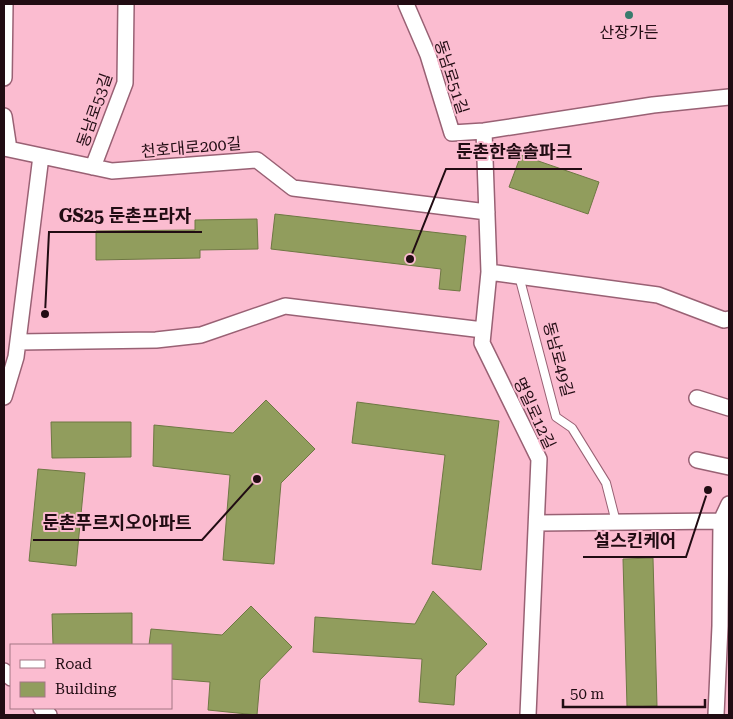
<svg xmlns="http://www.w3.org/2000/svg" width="733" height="719" viewBox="0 0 733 719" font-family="'Roboto Serif','Noto Sans KR',serif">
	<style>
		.building { fill: #919d5d; stroke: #6e7843 }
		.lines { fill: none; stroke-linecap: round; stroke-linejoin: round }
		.service-casing { stroke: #996174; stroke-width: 10 }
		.minor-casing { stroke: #996174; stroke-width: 18 }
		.service { stroke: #fff; stroke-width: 8 }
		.minor { stroke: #fff; stroke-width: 15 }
		.poi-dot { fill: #387b6d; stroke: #fbbcd0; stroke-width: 2 }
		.labels { text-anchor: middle; stroke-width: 4; stroke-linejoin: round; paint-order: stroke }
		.poi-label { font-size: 16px; fill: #210c13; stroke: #fbbcd0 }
		.street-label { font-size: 16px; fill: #210c13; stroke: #fbbcd0 }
		.leader { fill: none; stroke: #210c13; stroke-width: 2 }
		.callout-dot { fill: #210c13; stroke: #fbbcd0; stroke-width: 2 }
		.callout-label { font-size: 18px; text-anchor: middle; font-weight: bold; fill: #210c13; stroke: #fbbcd0; stroke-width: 4; stroke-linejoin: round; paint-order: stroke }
	</style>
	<rect width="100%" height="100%" fill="#fbbcd0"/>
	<path class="building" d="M521,155L599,182L588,214L509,187Z
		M275,214L466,236L460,291L439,289L441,269L271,249Z
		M257,219L258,249L200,250V258L96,260V231L195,230V220Z
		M266,400L315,449L281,483L274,564L223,560L230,475L153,466L154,425L233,433Z
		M357,402L499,421L481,570L432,564L445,455L352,443Z
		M51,422H131V457L52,458Z
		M38,469L85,473L76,566L29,561Z
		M653,558L657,706L627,707L623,559Z
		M433,591L487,644L456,676L454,705L419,702L422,659L313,652L315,617L415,624Z
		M251,606L292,647L260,680L257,715L208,710L210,682L171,679V645H149L151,629L222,635Z
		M132,613V645H53L52,614Z"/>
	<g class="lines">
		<defs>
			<path id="service" d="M519,276L556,417L572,428L606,483L616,522"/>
			<path id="minor" d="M406,4L428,55L452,133L484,131L653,105L729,97
				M4,78L5,4
				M4,116L9,149
				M484,131L489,272L482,343L539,459L528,715
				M4,148L112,171L257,160L293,188L487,212
				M93,167L125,83L126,4
				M489,272L658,295L724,320L729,319
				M18,342L156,340L201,335L285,306L483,330
				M4,397L16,357L41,156
				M697,398L729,408
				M697,460L729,467
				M537,523L721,521
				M4,671L11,678
				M41,708L49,715
				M716,715L720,626L721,521L729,504"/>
		</defs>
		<use href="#service" class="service-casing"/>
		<use href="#minor" class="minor-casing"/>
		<use href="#service" class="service"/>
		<use href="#minor" class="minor"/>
	</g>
	<circle class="poi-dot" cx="629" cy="15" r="5"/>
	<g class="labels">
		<g class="poi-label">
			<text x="629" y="38">산장가든</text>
		</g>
		<g class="street-label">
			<text transform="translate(452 77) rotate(72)" y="6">동남로51길</text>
			<text transform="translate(94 110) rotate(-71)" y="6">동남로53길</text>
			<text transform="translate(191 147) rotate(-5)" y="6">천호대로200길</text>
			<text transform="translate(559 359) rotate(75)" y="6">동남로49길</text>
			<text transform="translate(535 413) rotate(65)" y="6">명일로12길</text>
		</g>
	</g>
	<path class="leader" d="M410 259L446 169H582M45 314L49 232H202M257 479L202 540H33M708 490L686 557H583"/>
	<g class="callout-dot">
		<circle cx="410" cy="259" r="5"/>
		<circle cx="45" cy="314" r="5"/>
		<circle cx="257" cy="479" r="5"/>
		<circle cx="708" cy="490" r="5"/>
	</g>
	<g class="callout-label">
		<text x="514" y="158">둔촌한솔솔파크</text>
		<text x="125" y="222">GS25 둔촌프라자</text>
		<text x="117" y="529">둔촌푸르지오아파트</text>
		<text x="635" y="547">설스킨케어</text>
	</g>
	<rect width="733" height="719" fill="none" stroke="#210c13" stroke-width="10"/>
	<rect x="10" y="644" width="162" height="65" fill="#fbbcd0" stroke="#a47684"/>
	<rect x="20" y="660" width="25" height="8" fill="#ffffff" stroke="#a47684"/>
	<text x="55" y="669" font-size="15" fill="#210c13">Road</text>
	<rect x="20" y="682" width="25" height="15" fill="#919d5d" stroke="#a47684"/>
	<text x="55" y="694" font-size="15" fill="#210c13">Building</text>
	<path d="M563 699v8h142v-8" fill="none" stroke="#210c13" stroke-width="2.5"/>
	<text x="570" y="699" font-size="15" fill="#210c13" stroke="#fbbcd0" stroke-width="4" paint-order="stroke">50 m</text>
</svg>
